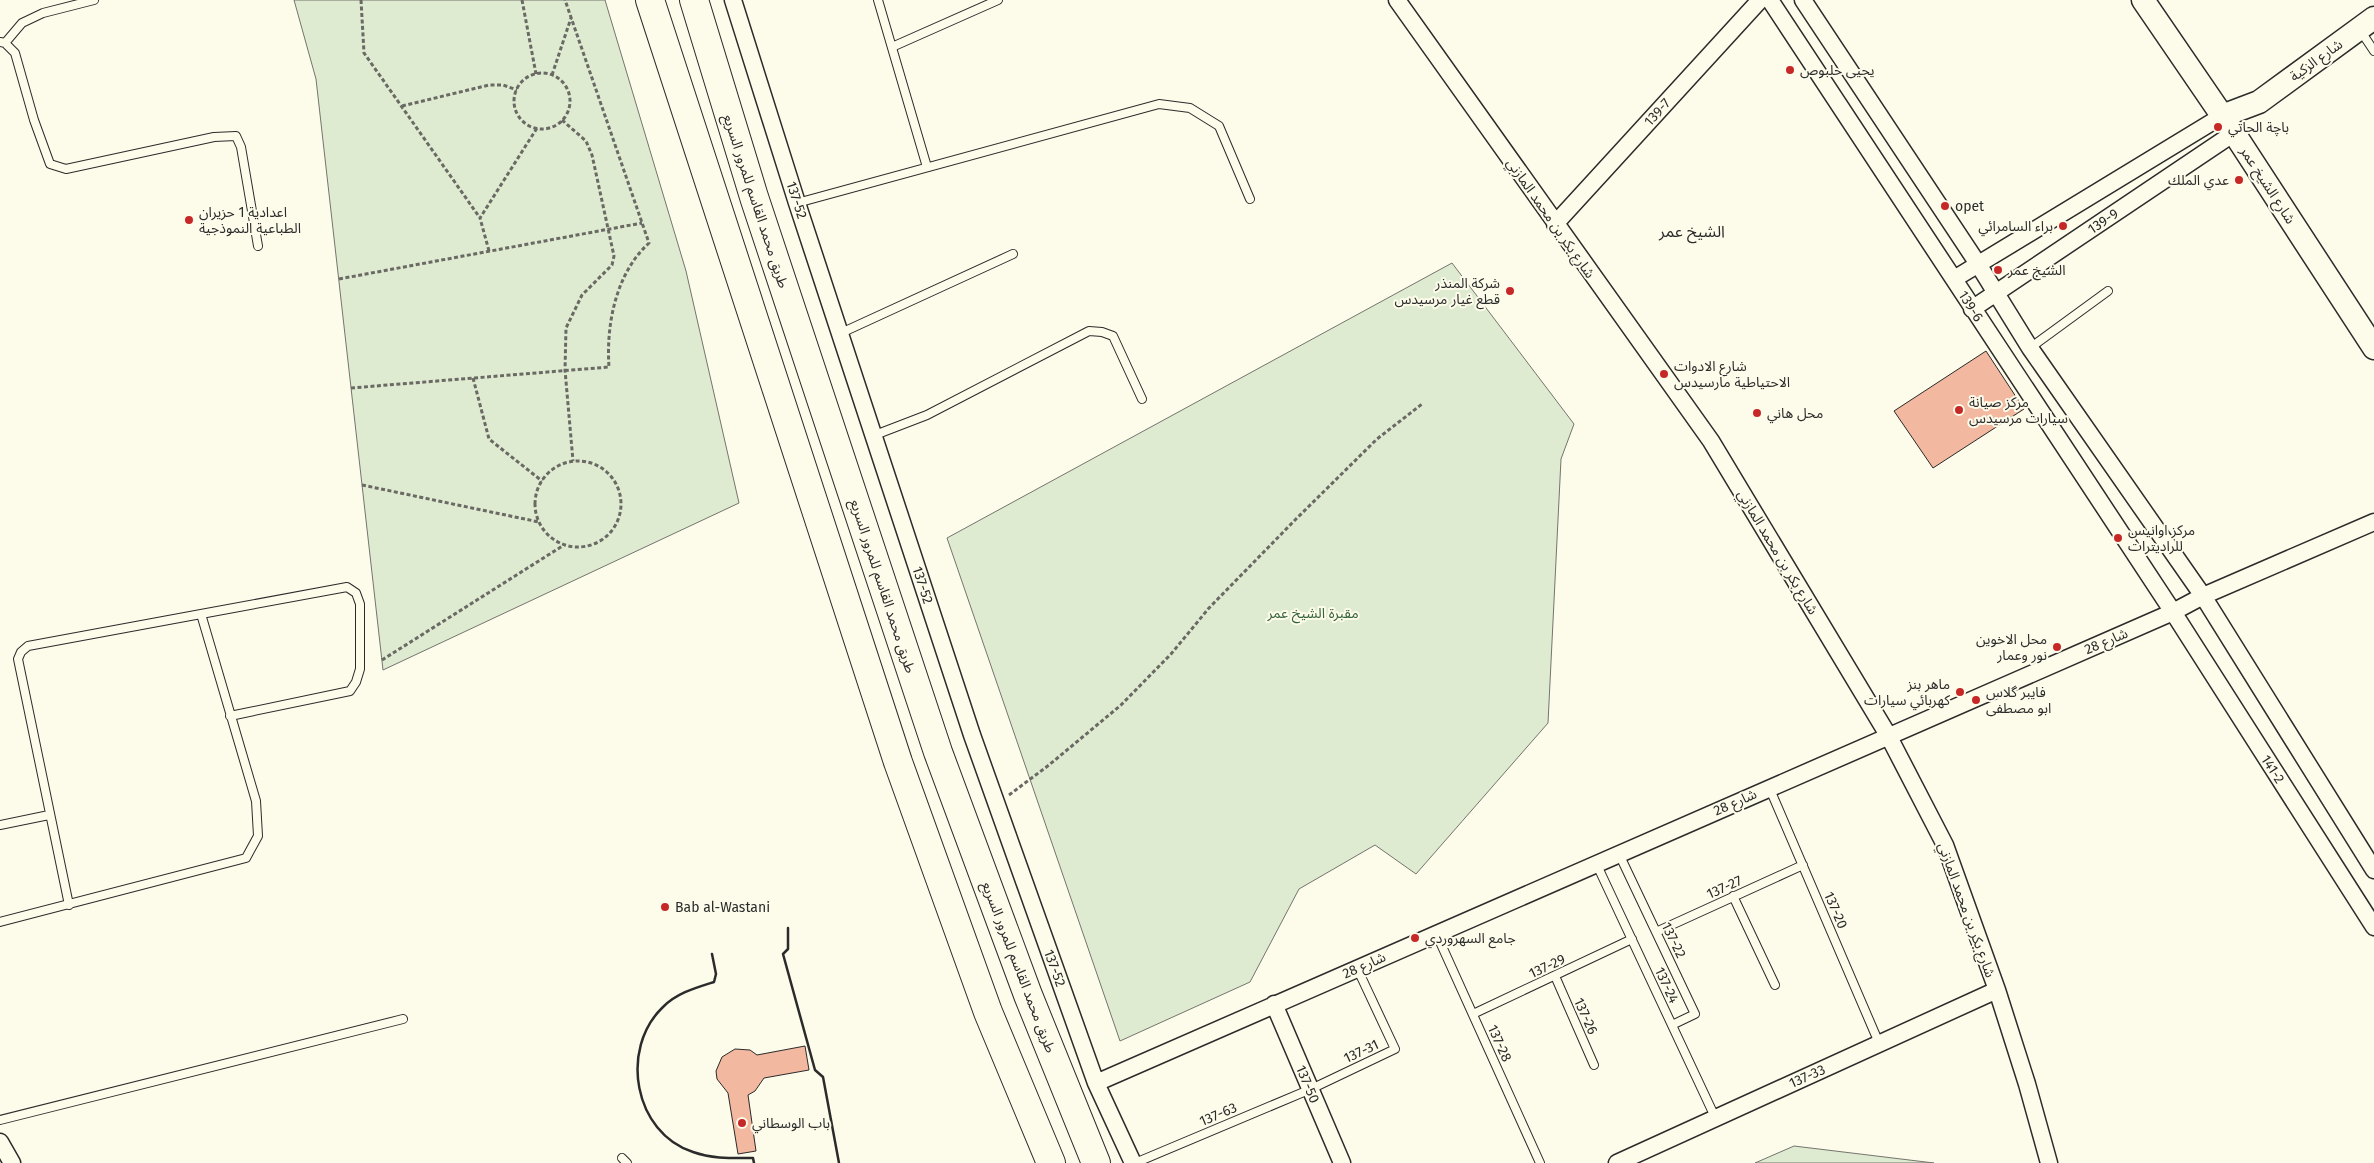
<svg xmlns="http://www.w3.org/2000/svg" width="2374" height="1163" viewBox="0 0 2374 1163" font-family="'Fira Sans','Noto Sans Arabic',sans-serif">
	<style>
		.green { fill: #deebd1; stroke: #74746e }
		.building { fill: #f2b8a0; stroke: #2b2b2b }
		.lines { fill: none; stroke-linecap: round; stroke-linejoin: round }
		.lane-casing { stroke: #2b2b2b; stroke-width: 10 }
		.street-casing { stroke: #2b2b2b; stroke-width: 19 }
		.secondary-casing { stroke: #2b2b2b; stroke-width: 25 }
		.highway-casing { stroke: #2b2b2b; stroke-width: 30 }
		.path { stroke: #6a6964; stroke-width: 3; stroke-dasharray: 4 2.5; stroke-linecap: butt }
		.lane { stroke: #fdfbea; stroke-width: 8 }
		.street { stroke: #fdfbea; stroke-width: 16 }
		.secondary { stroke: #fdfbea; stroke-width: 22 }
		.highway { stroke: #fdfbea; stroke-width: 28 }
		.wall { stroke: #2b2b2b; stroke-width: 2.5 }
		.poi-dot { fill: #c62828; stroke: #fdfbea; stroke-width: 2 }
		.labels { text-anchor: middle; stroke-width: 4; stroke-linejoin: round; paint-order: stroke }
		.street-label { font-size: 14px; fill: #2b2b2b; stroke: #fdfbea }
		.poi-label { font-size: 14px; fill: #2b2b2b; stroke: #fdfbea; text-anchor: start }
		.park-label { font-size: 14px; fill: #34623c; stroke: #fdfbea }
		.quarter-label { font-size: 16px; fill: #2b2b2b; stroke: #fdfbea }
	</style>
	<rect width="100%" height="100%" fill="#fdfbea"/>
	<path class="green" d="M294,0H605L686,271L739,503L383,670L316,79Z
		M1452,263L1574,424L1561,459L1548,723L1416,874L1375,845L1299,889L1250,982L1120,1041L947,538Z
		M1794,1146L1934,1163H1755Z"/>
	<path class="building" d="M1986,351L2024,409L1933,468L1894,411Z
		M805,1046L809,1070L764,1078L755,1091L748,1095L756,1151L738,1154L728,1093L717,1079L716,1071L722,1057L735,1049L750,1050L757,1055Z"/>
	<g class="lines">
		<defs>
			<path id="lane" d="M878,0L927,167
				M2360,30L2374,51
				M0,42L5,43L15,53L34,120L50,164L66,169L214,137L236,136L241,147L258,246
				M5,43L22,23L43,13L94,0
				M892,47L998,0
				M797,203L1159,104L1190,108L1219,126L1250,199
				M841,333L1013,254
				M2030,348L2108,291
				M875,435L927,415L1089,331L1102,332L1113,336L1142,399
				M201,614L347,587L356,593L360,604V669L356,682L350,691L230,716
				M1769,787L1879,1043
				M0,825L49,815
				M1619,854L1695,1014L1672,1025
				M1596,863L1715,1117
				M1733,896L1775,985
				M0,922L246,858L258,836L256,801L201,614L28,646L21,652L18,659L69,905
				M1656,932L1803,865
				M1436,933L1540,1163
				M1555,976L1594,1065
				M1473,1014L1632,939
				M0,1120L403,1019
				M622,1158L627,1163
				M1135,1163L1311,1089L1395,1049L1357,968"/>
			<path id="street" d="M733,0L797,203L972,735L1096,1083L1133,1163
				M1397,0L1711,441L1888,735L1945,845L1997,990L2027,1084L2049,1163
				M1770,0L2173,612L2374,927
				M1803,0L1978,264L2030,348L2203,596L2374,870
				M1555,224L1760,0
				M1954,279L2222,116
				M1972,309L2234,133
				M1274,1004L1342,1163
				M1096,1083L2173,612L2203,596L2374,522
				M0,1142L12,1163
				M1617,1163L1997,990"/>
			<path id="secondary" d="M2143,0L2234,133L2374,348
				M2222,116L2259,102L2374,18"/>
			<path id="highway" d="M650,0L898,762L988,1012L1051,1163
				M694,0L754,197L938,752L1028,995L1096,1163"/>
		</defs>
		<use href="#lane" class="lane-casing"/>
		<use href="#street" class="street-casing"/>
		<use href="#secondary" class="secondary-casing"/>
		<use href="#highway" class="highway-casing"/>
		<path class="path" d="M361,0L364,53L480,218
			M522,0L536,74
			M514 101a28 28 0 1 1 56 0a28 28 0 1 1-56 0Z
			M552,75L571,18
			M402,106L489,85H503L517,90
			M562,120L586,141L592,155L614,256L612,265L582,295L566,328L565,370L573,461
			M489,251L480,218L537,128
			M339,279L642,223
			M473,378L489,439L542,481
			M351,388L609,367C606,324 616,273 649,243L565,0
			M535 504a43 43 0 1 1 86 0a43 43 0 1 1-86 0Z
			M362,485L539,522
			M382,660L564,545
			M1009,795L1049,765L1121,705L1171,654L1209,608L1296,519L1377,439L1422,404"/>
		<use href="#lane" class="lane"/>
		<use href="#street" class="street"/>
		<use href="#secondary" class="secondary"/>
		<use href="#highway" class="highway"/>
		<path class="wall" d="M788,928V949L783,954L815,1070L823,1077L839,1163
			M712,954L716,974L714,982C695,988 677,993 663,1007C619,1049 634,1133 693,1152C713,1159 732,1158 753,1158L754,1163"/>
	</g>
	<g class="poi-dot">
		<circle cx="1790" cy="70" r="5"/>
		<circle cx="2218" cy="127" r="5"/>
		<circle cx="2239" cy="180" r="5"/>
		<circle cx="1945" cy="206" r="5"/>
		<circle cx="189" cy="220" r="5"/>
		<circle cx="2063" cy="226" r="5"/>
		<circle cx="1998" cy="270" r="5"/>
		<circle cx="1510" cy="291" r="5"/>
		<circle cx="1664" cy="374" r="5"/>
		<circle cx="1959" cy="410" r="5"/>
		<circle cx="1757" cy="413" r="5"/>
		<circle cx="2118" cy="538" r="5"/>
		<circle cx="2057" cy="647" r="5"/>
		<circle cx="1960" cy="692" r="5"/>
		<circle cx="1976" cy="700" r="5"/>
		<circle cx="665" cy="907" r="5"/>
		<circle cx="1415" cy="938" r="5"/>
		<circle cx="742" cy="1123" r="5"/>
	</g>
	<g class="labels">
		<g class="street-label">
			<text transform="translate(2316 60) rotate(-36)" y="5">شارع الزكية</text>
			<text transform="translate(1657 112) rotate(-48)" y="5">139-7</text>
			<text transform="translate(2268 185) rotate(57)" y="5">شارع الشيخ عمر</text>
			<text transform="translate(797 200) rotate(72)" y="5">137-52</text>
			<text transform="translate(756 201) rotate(72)" y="5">طريق محمد القاسم للمرور السريع</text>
			<text transform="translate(1551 218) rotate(55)" y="5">شارع بكر بن محمد المازني</text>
			<text transform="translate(2103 221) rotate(-34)" y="5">139-9</text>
			<text transform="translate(1971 306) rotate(58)" y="5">139-6</text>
			<text transform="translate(1778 552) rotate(59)" y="5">شارع بكر بن محمد المازني</text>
			<text transform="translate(923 585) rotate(72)" y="5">137-52</text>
			<text transform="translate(883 586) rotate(72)" y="5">طريق محمد القاسم للمرور السريع</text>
			<text transform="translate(2106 641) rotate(-23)" y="5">شارع 28</text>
			<text transform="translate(2273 769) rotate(57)" y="5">141-2</text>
			<text transform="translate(1735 802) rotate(-24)" y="5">شارع 28</text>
			<text transform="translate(1724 887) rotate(-24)" y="5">137-27</text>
			<text transform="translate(1836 910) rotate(67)" y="5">137-20</text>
			<text transform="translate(1967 910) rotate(70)" y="5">شارع بكر بن محمد المازني</text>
			<text transform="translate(1674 940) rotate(64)" y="5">137-22</text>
			<text transform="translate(1364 965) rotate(-24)" y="5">شارع 28</text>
			<text transform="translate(1547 966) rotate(-25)" y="5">137-29</text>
			<text transform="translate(1019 967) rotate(69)" y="5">طريق محمد القاسم للمرور السريع</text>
			<text transform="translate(1055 968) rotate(70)" y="5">137-52</text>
			<text transform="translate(1667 985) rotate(65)" y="5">137-24</text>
			<text transform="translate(1586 1016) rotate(66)" y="5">137-26</text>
			<text transform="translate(1500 1043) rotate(66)" y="5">137-28</text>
			<text transform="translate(1361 1051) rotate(-25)" y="5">137-31</text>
			<text transform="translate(1807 1076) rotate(-24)" y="5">137-33</text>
			<text transform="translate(1308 1084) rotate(67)" y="5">137-50</text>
			<text transform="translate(1218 1114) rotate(-23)" y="5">137-63</text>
		</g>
		<g class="poi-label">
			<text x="1800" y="75">يحيى حلبوص</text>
			<text x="2228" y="132">باچة الحاتي</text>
			<text x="2229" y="185" text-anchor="end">عدي الملك</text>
			<text x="1955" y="211">opet</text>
			<text x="199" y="217">اعدادية 1 حزيران<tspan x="199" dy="16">الطباعية النموذجية</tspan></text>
			<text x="2053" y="231" text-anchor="end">براء السامرائي</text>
			<text x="2008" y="275">الشيخ عمر</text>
			<text x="1500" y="288" text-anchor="end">شركة المنذر<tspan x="1500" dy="16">قطع غيار مرسيدس</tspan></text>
			<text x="1674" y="371">شارع الادوات<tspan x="1674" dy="16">الاحتياطية مارسيدس</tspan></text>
			<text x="1969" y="407">مركز صيانة<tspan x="1969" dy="16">سيارات مرسيدس</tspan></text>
			<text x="1767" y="418">محل هاني</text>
			<text x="2128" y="535">مركز اوانيس<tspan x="2128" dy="16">للراديترات</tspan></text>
			<text x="2047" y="644" text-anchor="end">محل الاخوين<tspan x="2047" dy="16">نور وعمار</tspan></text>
			<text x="1950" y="689" text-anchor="end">ماهر بنز<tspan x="1950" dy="16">كهربائي سيارات</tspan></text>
			<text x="1986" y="697">فايبر گلاس<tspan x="1986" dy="16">ابو مصطفى</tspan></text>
			<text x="675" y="912">Bab al-Wastani</text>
			<text x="1425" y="943">جامع السهروردي</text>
			<text x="752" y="1128">باب الوسطاني</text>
		</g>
		<g class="park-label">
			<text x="1313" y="618">مقبرة الشيخ عمر</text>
		</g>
		<g class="quarter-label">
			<text x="1692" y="237">الشيخ عمر</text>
		</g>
	</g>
</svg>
